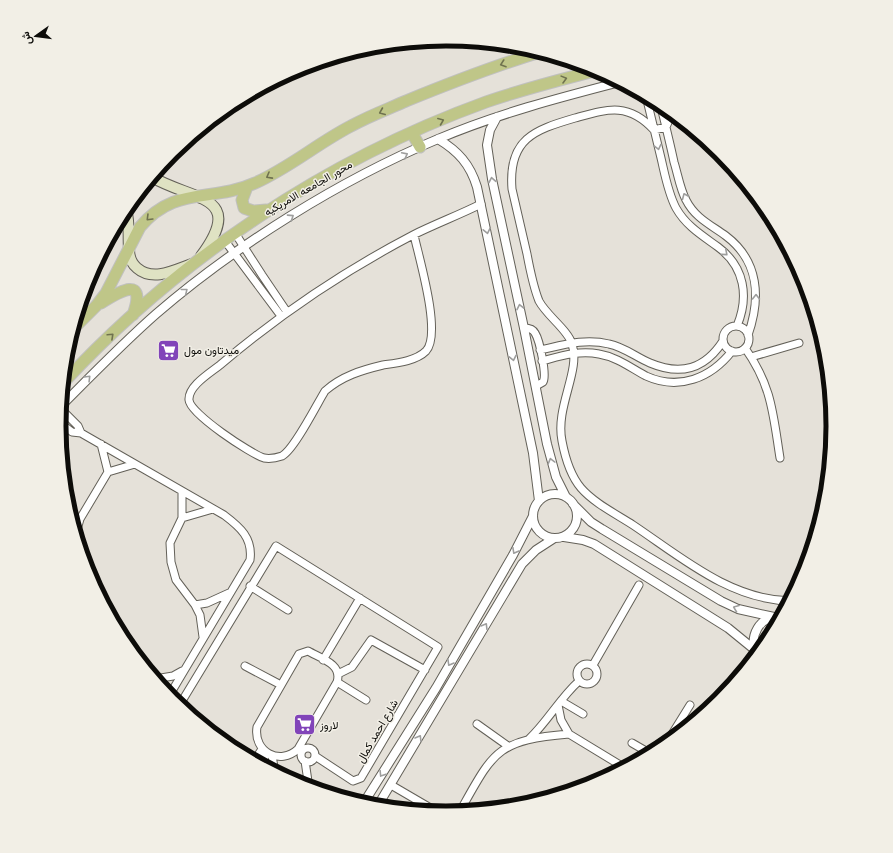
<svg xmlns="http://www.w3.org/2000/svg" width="893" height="853" viewBox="0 0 893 853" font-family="'Varela Round',Vazirmatn,sans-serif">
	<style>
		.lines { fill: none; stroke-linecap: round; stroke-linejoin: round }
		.minor-casing { stroke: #636058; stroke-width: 9 }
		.tertiary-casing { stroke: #636058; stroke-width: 10 }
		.secondary-casing { stroke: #636058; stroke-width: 12 }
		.primary-casing { stroke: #c0c0bf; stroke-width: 13 }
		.minor { stroke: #fff; stroke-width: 7 }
		.tertiary { stroke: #fff; stroke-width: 8 }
		.secondary { stroke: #dfe2c3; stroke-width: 10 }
		.primary { stroke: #bfc688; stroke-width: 11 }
		.oneway { stroke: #6f724f }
		.oneway2 { stroke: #9e9e9d }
		.labels { text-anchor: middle; stroke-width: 3; stroke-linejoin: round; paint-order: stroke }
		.street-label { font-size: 11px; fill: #0d0c09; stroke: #f2efe6 }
		.poi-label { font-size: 11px; fill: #0d0c09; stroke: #f2efe6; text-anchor: start }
		.rim { fill: none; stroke: #0d0c09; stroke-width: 5 }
	</style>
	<rect width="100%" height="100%" fill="#e5e1d9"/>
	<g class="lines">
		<defs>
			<path id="minor" d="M646,96C651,117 656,138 661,158C665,175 668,193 676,208C686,226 703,236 718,247C745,267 749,297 737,326
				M660,103C665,123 670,143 674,162C678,175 680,189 686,200C695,218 711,225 726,236C759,261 761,298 748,335
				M672,113L666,127L654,130C628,102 608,109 575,118C534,130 508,139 512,189C517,211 522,232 527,254C530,270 533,286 539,301C547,316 568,330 572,344C581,371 555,407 562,441C565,457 570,475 581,488C594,503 616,514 633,525C681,557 730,600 791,601
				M235,233L262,275L287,312
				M414,235C419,258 442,334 426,351C416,361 397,363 383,365C362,370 342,376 325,391C317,404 294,450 282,456C276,458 270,459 264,458C251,454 190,414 189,400C188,386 210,373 220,365C279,315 344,271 413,235C435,224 459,215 481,204
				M225,241L281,316
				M723 339a13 13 0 1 1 26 0a13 13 0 1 1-26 0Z
				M524,328C529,328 533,329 535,333C540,341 547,376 543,382L536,386
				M745,348C772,386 773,414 780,458
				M540,350C563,345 585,338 609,344C624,347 636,357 650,363C681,376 705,369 723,341
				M751,357L799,343
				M542,361C561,356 579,350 599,354C617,357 631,368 646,376C679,391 711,378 732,351
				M61,409L78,426L81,433L224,515C240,527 253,538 250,560L169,696
				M59,422L72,432L81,433
				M101,444L108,472
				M182,491V518L170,543L171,562L176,580L195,605L200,615L203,637
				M182,518L213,509
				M76,533L80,519L108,472L135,464
				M250,586L288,610
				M195,605L207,603L229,593
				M308,651C320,658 343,664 337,682L298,749C280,766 253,752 257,727L299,654Z
				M323,660L360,598
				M577 674a10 10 0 1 1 20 0a10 10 0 1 1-20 0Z
				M593,665L639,585
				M245,666L281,685
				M338,674L352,667L371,640L425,670
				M155,679L173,676L182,671
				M337,682L366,700
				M561,701L583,714
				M558,705L561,720L569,734L625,768
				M179,706L276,546L438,647L361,778L353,781L315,756
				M477,724L508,746
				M529,739C548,721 560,698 579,681
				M632,743L651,754
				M664,747L690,705
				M301 755a7 7 0 1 1 14 0a7 7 0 1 1-14 0Z
				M272,756L275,772
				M254,761L262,749
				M305,761L309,788
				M260,764L267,754
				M391,785L439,813
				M459,813C493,753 495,740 569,734"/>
			<path id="tertiary" d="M497,117L490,130L487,145L492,179L524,328L547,444L556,477L566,497
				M438,139C458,151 470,164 477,187L533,453L539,501
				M61,406C92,375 123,343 156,314C236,245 340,180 438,139C497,114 558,98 620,82
				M533 516a22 22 0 1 1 44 0a22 22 0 1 1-44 0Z
				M573,504L591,522L602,529L721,601L738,609L774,617
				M564,537L583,540L594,544L728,628L755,650
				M757,656C748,636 759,615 782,617
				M363,804L436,688L513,555L533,516
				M377,807L522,564L536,550L553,539"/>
			<path id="secondary" d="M152,177C192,201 247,194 201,256
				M138,194L144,187
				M126,209C130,223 128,235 129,249C129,256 131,263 137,268C153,282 175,270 192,264"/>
			<path id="primary" d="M412,133L420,147
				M247,187L242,200L244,208L253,211L266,210
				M101,303C120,291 147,275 133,315
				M73,329L96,306L106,293L140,227C175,185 211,203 255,183C289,168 318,143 351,126C369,116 388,109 406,101C450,83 494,66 540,52
				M63,383C179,258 326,160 486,102C523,89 560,80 598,70"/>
		</defs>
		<use href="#minor" class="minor-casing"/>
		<use href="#tertiary" class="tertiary-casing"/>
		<use href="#secondary" class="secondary-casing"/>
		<use href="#primary" class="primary-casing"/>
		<use href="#minor" class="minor"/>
		<use href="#tertiary" class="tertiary"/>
		<use href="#secondary" class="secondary"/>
		<use href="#primary" class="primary"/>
	</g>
	<defs><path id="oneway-chevron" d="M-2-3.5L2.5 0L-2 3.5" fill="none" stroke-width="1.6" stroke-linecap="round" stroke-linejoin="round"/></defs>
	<g class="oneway">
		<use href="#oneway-chevron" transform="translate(503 64) rotate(161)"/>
		<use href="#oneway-chevron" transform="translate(564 79) rotate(-15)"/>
		<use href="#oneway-chevron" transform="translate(382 112) rotate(157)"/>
		<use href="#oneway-chevron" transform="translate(441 121) rotate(-22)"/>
		<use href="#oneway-chevron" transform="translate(269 176) rotate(151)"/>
		<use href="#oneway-chevron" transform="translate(149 218) rotate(135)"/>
		<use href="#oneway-chevron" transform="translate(111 336) rotate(-43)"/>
	</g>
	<g class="oneway2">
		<use href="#oneway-chevron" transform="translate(658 147) rotate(77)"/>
		<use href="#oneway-chevron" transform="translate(405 155) rotate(-27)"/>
		<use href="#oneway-chevron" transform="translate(492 180) rotate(-101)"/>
		<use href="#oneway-chevron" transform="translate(685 196) rotate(-113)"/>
		<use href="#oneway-chevron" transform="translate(291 217) rotate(-33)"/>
		<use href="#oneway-chevron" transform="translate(487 231) rotate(78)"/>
		<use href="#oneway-chevron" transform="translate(725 253) rotate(41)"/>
		<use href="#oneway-chevron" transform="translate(185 291) rotate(-39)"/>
		<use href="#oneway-chevron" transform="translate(756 297) rotate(-89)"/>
		<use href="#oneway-chevron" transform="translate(520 307) rotate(-102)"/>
		<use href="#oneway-chevron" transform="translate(513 358) rotate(78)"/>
		<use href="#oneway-chevron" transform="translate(88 378) rotate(-45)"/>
		<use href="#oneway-chevron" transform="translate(551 461) rotate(-105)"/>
		<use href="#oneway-chevron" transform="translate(515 551) rotate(119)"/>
		<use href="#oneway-chevron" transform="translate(736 608) rotate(-159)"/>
		<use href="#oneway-chevron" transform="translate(485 626) rotate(-59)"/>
		<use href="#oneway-chevron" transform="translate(450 663) rotate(120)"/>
		<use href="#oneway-chevron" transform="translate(419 738) rotate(-59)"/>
		<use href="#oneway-chevron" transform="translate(382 774) rotate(122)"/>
	</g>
	<defs>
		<symbol id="supermarket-square" viewBox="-11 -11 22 22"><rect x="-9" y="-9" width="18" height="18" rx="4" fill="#8144b9" stroke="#f2efe6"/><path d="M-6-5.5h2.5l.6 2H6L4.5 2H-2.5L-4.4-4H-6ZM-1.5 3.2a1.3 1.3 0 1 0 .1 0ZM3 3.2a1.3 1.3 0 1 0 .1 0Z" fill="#fff"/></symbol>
	</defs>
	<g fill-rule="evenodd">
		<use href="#supermarket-square" x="156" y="338" width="25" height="25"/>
		<use href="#supermarket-square" x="292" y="712" width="25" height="25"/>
	</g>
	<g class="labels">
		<g class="street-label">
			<text transform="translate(308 188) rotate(-30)" y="4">محور الجامعه الامريكيه</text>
			<text transform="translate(377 731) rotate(-60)" y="4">شارع احمد كمال</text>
		</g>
		<g class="poi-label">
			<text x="184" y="354">ميدتاون مول</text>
			<text x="320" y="729">لاروز</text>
		</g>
	</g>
	<path d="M0 0H893V853H0ZM66 426a380 380 0 1 1 760 0a380 380 0 1 1-760 0Z" fill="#f2efe6" fill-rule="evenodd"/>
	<path class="rim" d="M66 426a380 380 0 1 1 760 0a380 380 0 1 1-760 0Z"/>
	<g transform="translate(36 36) rotate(256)" stroke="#f2efe6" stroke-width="3" paint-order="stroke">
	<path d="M0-3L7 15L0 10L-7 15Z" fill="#0d0c09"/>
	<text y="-6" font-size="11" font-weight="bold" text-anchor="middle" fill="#0d0c09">ش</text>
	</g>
</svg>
